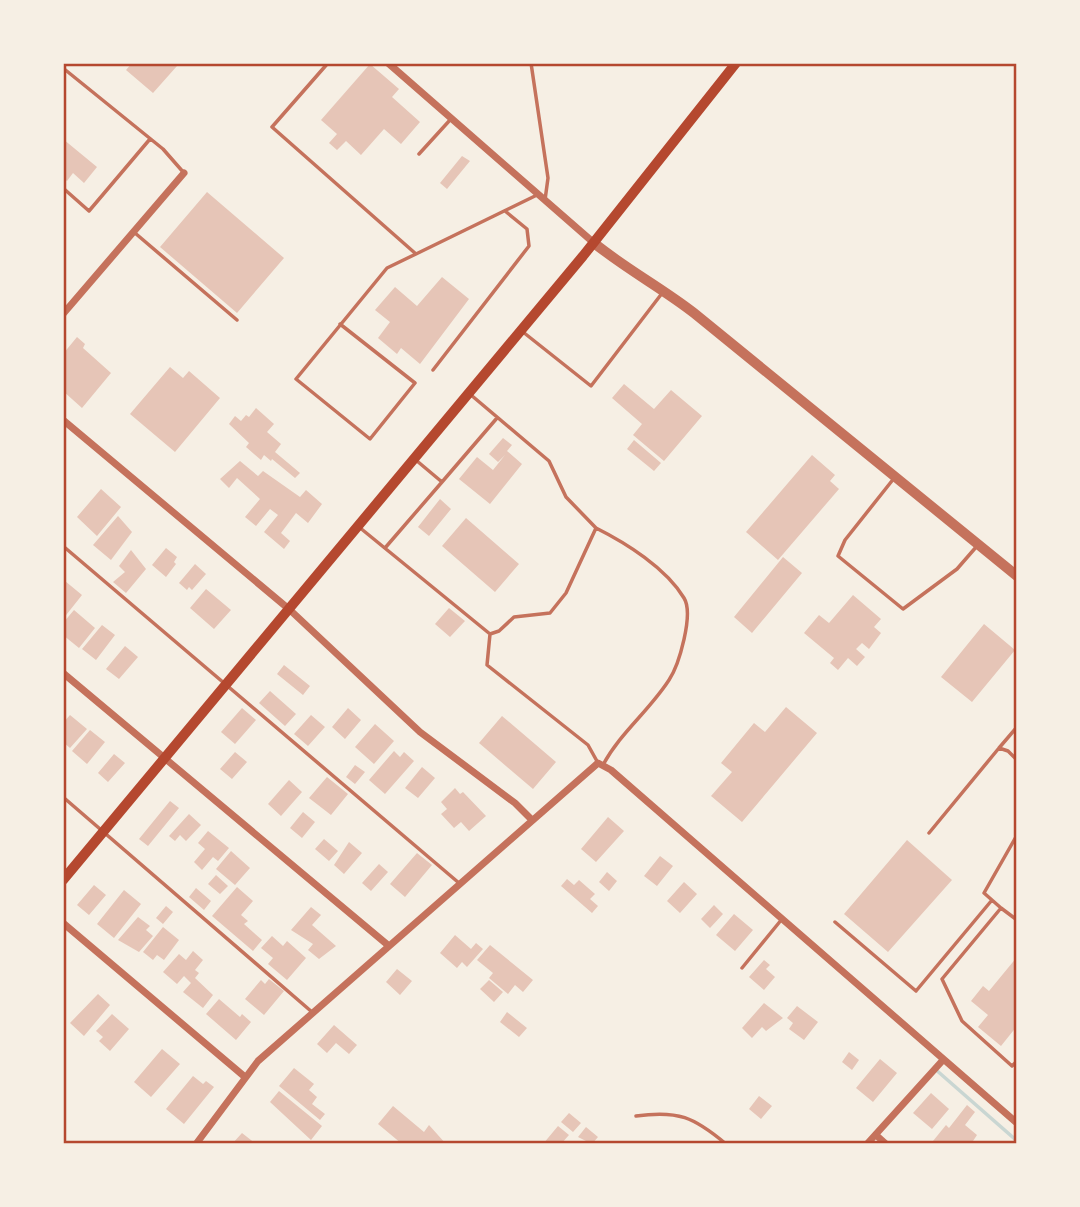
<svg xmlns="http://www.w3.org/2000/svg" width="1080" height="1207" viewBox="0 0 1080 1207" font-family="'Libre Baskerville',serif">
	<style>
		.lines { fill: none; stroke-linecap: round; stroke-linejoin: round }
		.stream { stroke: #c9d6d2; stroke-width: 3.5 }
		.building { fill: #e6c5b7 }
		.service { stroke: #c5725c; stroke-width: 3.5 }
		.minor { stroke: #c5725c; stroke-width: 7 }
		.tertiary { stroke: #c5725c; stroke-width: 10 }
		.secondary { stroke: #b5482f; stroke-width: 10 }
		.neatline { fill: none; stroke: #b5482f; stroke-width: 2.5 }
	</style>
	<rect width="100%" height="100%" fill="#f6efe4"/>
	<g class="lines">
		<path class="stream" d="M935,1069L1017,1141"/>
	</g>
	<path class="building" d="M132,63H175L177,66L153,93L126,70Z
		M370,64L399,89L392,97L420,122L401,144L384,129L361,155L346,141L337,150L329,143L337,134L321,120Z
		M63,139L97,167L84,183L73,173L67,181L63,178Z
		M462,156L470,161L447,189L440,183Z
		M207,192L284,258L237,313L160,247Z
		M442,277L469,299L420,364L401,348L397,354L378,338L390,322L375,310L395,287L417,306Z
		M77,337L85,344L83,348L111,373L82,408L63,391V354Z
		M170,367L183,378L189,371L220,398L175,452L130,414Z
		M624,384L654,409L671,390L702,416L664,461L633,435L642,424L612,398Z
		M256,408L274,424L267,432L281,444L275,452L300,473L295,478L272,459L271,461L264,455L261,460L246,447L249,443L229,424L235,416L241,421L246,415L249,417Z
		M503,438L512,445L507,451L522,464L490,504L459,479L477,457L493,470L505,455L498,462L489,454Z
		M634,440L661,463L654,471L627,449Z
		M812,455L835,475L830,481L839,489L778,560L746,532Z
		M240,461L258,476L263,471L300,497L306,490L322,504L308,523L296,513L281,533L290,541L284,549L264,532L278,515L270,509L256,526L245,517L260,499L237,478L229,488L220,479Z
		M101,489L121,507L97,536L77,517Z
		M440,499L451,509L429,536L418,527Z
		M118,516L132,532L111,560L93,545Z
		M466,518L519,564L495,592L442,546Z
		M166,548L177,557L174,562L176,564L166,577L152,565Z
		M131,550L146,569L126,593L113,582L125,572L119,566Z
		M783,557L802,573L752,633L734,617Z
		M195,564L206,574L192,590L189,587L187,590L179,583Z
		M65,581L82,595L63,619V584Z
		M206,589L231,610L214,629L190,608Z
		M853,595L881,619L874,627L881,633L869,649L862,643L856,649L865,657L857,666L848,658L838,670L830,663L834,658L804,633L819,615L829,623Z
		M449,608L465,621L450,637L435,624Z
		M74,610L95,628L79,648L63,635V623Z
		M984,624L1015,650L972,702L941,677Z
		M102,625L115,635L96,660L82,649Z
		M125,646L138,657L119,679L106,669Z
		M284,665L310,686L303,695L277,674Z
		M270,691L296,714L285,726L259,703Z
		M786,707L817,733L742,822L711,796L732,772L721,763L754,723L765,732Z
		M242,708L256,720L235,744L221,732Z
		M348,708L361,720L345,739L332,727Z
		M70,715L87,729L70,748L63,742V723Z
		M311,715L325,727L308,746L294,734Z
		M502,716L556,762L533,789L479,743Z
		M375,724L394,741L374,764L355,747Z
		M90,730L105,742L87,764L72,751Z
		M394,751L400,757L404,752L414,761L385,794L369,780Z
		M235,752L247,762L232,779L220,769Z
		M114,754L125,763L108,782L98,773Z
		M355,765L365,772L355,784L346,777Z
		M422,767L435,778L418,798L405,788Z
		M327,777L348,794L331,815L309,798Z
		M289,780L302,792L281,816L268,804Z
		M455,788L460,794L463,792L486,816L469,831L461,822L454,828L441,814L447,809L441,802Z
		M170,801L179,808L148,846L139,839Z
		M303,812L315,822L302,838L290,828Z
		M189,814L201,825L186,841L180,835L175,841L169,836Z
		M608,817L624,831L596,862L581,849Z
		M208,831L229,848L218,861L213,857L202,870L194,862L205,849L198,843Z
		M324,839L338,851L329,861L315,849Z
		M907,840L952,880L888,952L844,914Z
		M349,842L362,853L344,874L334,865Z
		M231,851L250,868L235,885L216,869Z
		M417,853L432,865L405,897L390,884Z
		M660,856L673,866L657,886L644,876Z
		M379,864L388,872L371,891L362,883Z
		M607,872L617,881L609,891L599,882Z
		M216,875L228,886L220,894L208,884Z
		M567,879L574,885L579,880L595,894L590,899L598,906L592,913L561,886Z
		M684,882L697,894L680,913L667,901Z
		M94,885L106,895L89,915L77,905Z
		M237,887L253,901L241,915L248,921L244,924L262,940L253,951L212,916Z
		M196,888L211,901L204,910L189,897Z
		M124,890L141,904L114,938L97,924Z
		M714,905L723,914L710,928L701,919Z
		M166,906L173,912L163,924L156,918Z
		M311,907L321,915L312,925L336,946L319,959L308,950L313,944L291,930Z
		M734,914L753,930L735,951L716,935Z
		M138,917L150,926L146,930L153,936L139,952L118,940Z
		M163,927L179,940L164,960L157,955L153,960L143,952Z
		M455,935L471,949L476,943L483,949L467,967L462,962L457,968L440,953Z
		M272,936L283,946L287,941L306,958L287,980L268,964L273,958L261,948Z
		M490,945L533,980L523,992L515,985L508,994L489,978L493,973L477,960Z
		M193,951L203,960L195,970L199,973L195,978L213,995L203,1008L183,992L191,983L184,976L177,984L163,972L179,954L186,960Z
		M1017,957V1026L1001,1046L978,1027L988,1015L971,1001L983,986L989,991Z
		M764,960L770,965L766,969L775,977L764,990L749,977Z
		M397,969L412,981L400,995L386,982Z
		M269,979L284,991L264,1015L245,999L261,980L265,984Z
		M489,980L503,992L494,1002L480,989Z
		M98,994L110,1005L84,1036L70,1023Z
		M219,999L240,1017L242,1014L251,1022L236,1040L206,1014Z
		M764,1003L783,1018L766,1031L762,1027L752,1038L742,1028Z
		M797,1006L818,1022L804,1040L789,1029L793,1023L787,1018Z
		M507,1012L527,1028L519,1037L500,1022Z
		M112,1014L129,1029L110,1051L99,1041L103,1037L96,1031Z
		M334,1025L357,1045L349,1054L336,1043L327,1053L317,1044Z
		M162,1049L180,1064L151,1097L134,1082Z
		M849,1052L859,1060L852,1070L842,1062Z
		M880,1059L897,1073L873,1102L856,1088Z
		M294,1068L314,1084L309,1090L317,1097L312,1104L325,1114L320,1120L279,1086Z
		M193,1076L203,1084L206,1081L214,1087L184,1124L166,1109Z
		M279,1091L322,1126L311,1140L270,1102Z
		M931,1093L949,1109L932,1129L913,1113Z
		M759,1096L772,1106L761,1119L749,1109Z
		M967,1105L975,1112L965,1125L977,1135L971,1144H937L933,1141L946,1125L949,1128Z
		M393,1106L424,1132L429,1125L446,1144H402L378,1124Z
		M569,1113L581,1123L573,1132L561,1122Z
		M558,1126L569,1135L561,1144H543Z
		M586,1127L598,1137L592,1144L578,1137Z
		M242,1133L256,1144H232Z"/>
	<g class="lines">
		<path class="service" d="M328,63L272,127L416,254L537,195
			M531,63L548,178L545,200
			M63,68L163,149L184,173
			M419,154L450,120
			M63,188L89,211L150,139
			M135,233L237,320
			M340,324L415,383L370,439L296,379L387,268L416,254
			M523,332L591,386L663,292
			M433,370L529,246L527,229L505,211
			M417,461L442,482L497,418
			M895,477L845,540L838,556L903,609L957,569L977,546
			M359,527L490,634L499,631L514,617L550,613L566,593L596,528L566,497L549,461L471,395
			M596,528C626,543 666,568 684,598C694,614 679,665 669,680C649,711 620,733 603,765
			M63,546L459,883
			M385,548L442,482
			M490,634L487,665L588,745L598,763
			M999,748L1017,727
			M63,797L312,1012
			M929,833L999,748L1008,751L1017,760
			M1001,908L984,893L1017,835
			M1017,920L1001,908L942,979L962,1021L1012,1066L1017,1061
			M835,922L916,991L992,900
			M742,968L782,919
			M636,1116C678,1110 694,1117 726,1144"/>
		<path class="minor" d="M388,63L594,243
			M63,314L184,173
			M63,420L290,610L420,732L515,803L531,819
			M63,673L389,946
			M63,923L245,1077
			M876,1135L886,1144
			M196,1144L258,1061L598,763L611,770L1017,1123
			M867,1144L943,1060"/>
		<path class="tertiary" d="M594,243C626,269 662,288 694,313L1017,576"/>
		<path class="secondary" d="M63,880L583,256L736,63"/>
	</g>
	<rect width="1080" height="1207" fill="none" stroke="#f6efe4" stroke-width="130"/>
	<rect x="65" y="65" width="950" height="1077" class="neatline"/>
</svg>
